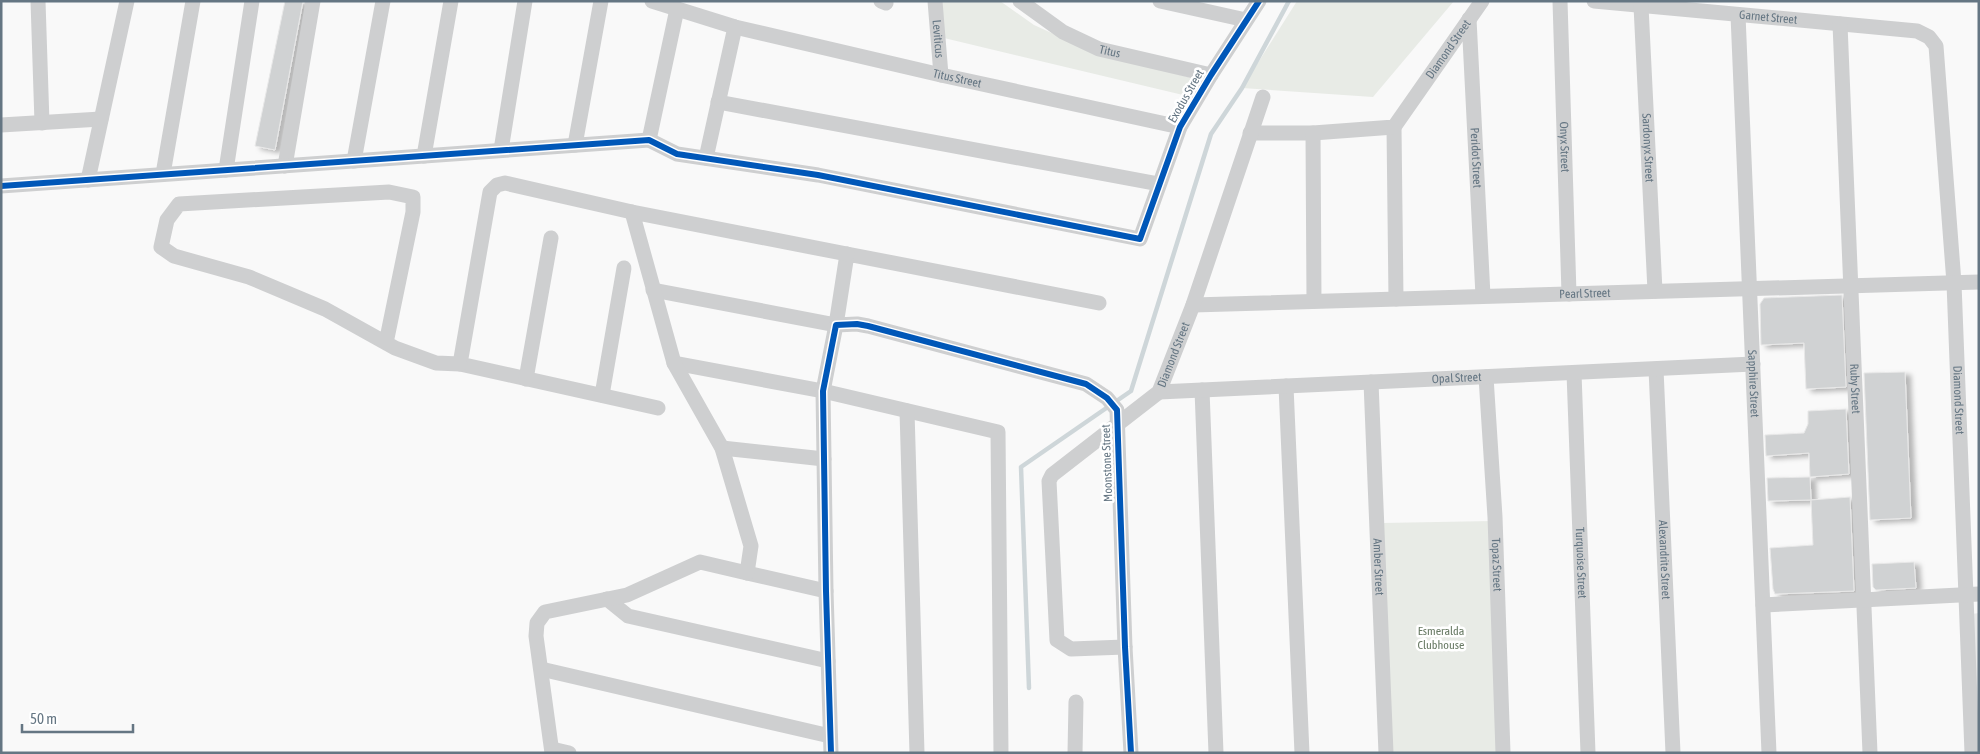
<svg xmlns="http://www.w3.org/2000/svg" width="1980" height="754" viewBox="0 0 1980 754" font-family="'Asap Condensed',sans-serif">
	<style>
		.built { fill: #e8e9e9 }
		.green { fill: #e8ebe6 }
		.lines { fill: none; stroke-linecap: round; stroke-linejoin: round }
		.stream { stroke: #ced6d9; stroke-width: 4.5 }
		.building { fill: #d0d2d3; stroke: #e8e8e8; filter: url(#shadow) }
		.minor { stroke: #cecfd0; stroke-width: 15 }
		.cycleway-casing { stroke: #fff; stroke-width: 9 }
		.cycleway { stroke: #0057b8; stroke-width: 6 }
		.labels { text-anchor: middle; stroke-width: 5; stroke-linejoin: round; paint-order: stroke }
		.street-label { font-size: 12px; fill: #657683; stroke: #fff }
		.park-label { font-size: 12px; fill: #687a64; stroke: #fff }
	</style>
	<defs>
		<filter id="shadow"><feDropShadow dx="5.5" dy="3" stdDeviation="2.5" flood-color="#0004"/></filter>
	</defs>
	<rect width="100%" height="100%" fill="#f9f9f9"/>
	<path class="built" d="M1979,613V751L1972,614Z"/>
	<path class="green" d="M942,1H1000L1034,25L1098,54L1192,78L1183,95L944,38Z
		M1297,1H1454L1373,97L1242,88Z
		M1492,521L1500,753H1390L1382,523Z"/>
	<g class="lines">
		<path class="stream" d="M1029,688L1021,467L1131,391L1211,134L1242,88L1289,1"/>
	</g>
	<path class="building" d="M285,1H303L275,150L255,146Z
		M1842,295L1846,387L1806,389L1804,343L1761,345L1760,304L1764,298Z
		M1905,372L1911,518L1870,520L1864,373Z
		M1846,409L1849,474L1810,477L1809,453L1766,456L1765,435L1804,433L1808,424V411Z
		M1810,477L1811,500L1768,501L1767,478Z
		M1850,497L1854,591L1775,594L1773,589L1770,548L1813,545L1811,500Z
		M1914,562L1916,588L1876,590L1873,587L1872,564Z"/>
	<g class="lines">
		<g class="minor">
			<path d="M38,1L42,123"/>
			<path id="s1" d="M652,1L735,27L941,75L1180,127"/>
			<path d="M881,1L886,3"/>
			<path id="s2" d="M935,1L941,75"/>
			<path id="s3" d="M1020,1L1063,32L1099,49L1211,75"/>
			<path d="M1160,1L1246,20"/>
			<path id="s4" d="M1560,1L1569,294"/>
			<path id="s5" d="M1594,1L1917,31L1929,37L1936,46L1954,283L1972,753"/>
			<path id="s6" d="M1641,6L1655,291"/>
			<path id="s7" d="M1738,15L1769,753"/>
			<path id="s8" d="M1469,19L1483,296"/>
			<path id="s9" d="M1840,24L1870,753"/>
			<path d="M718,102L1159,184"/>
			<path d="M1,125L101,119"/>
			<path d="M1394,127L1396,299"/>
			<path id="s10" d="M1250,133H1313L1394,127L1482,1"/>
			<path d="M1313,133L1314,301"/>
			<path d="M649,140L677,9"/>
			<path d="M575,145L601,1"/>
			<path d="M501,150L525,1"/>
			<path d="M424,156L451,1"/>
			<path d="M706,158L735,27"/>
			<path d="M354,161L383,1"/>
			<path d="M285,166L313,1"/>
			<path d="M226,170L252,1"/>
			<path d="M163,174L193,1"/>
			<path d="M88,180L127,1"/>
			<path d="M1,186L649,140L677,154L818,175L1140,239L1180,127L1211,75L1259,1"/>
			<path d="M632,212L505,183L497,185L490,192L460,364L658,408"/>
			<path d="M653,290L836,325L847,254L1099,303"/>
			<path id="s11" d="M1193,305L1979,282"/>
			<path d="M386,343L413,212V197L389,192L179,204L167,220L161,247L174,256L249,277L325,309L395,348L436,363L460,364"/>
			<path d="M674,363L823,391L998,432L1001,753"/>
			<path id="s12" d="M1656,369L1673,753"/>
			<path id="s13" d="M1574,373L1588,753"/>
			<path id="s14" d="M1486,377L1495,517L1503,753"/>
			<path d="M526,379L551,238"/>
			<path id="s15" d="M1371,382L1386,753"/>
			<path d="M1286,386L1302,753"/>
			<path d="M1202,390L1216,753"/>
			<path id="s16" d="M1159,392L1753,364"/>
			<path d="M602,395L624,268"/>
			<path d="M907,411L917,753"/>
			<path d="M722,448L824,459"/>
			<path d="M747,573L826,591"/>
			<path d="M607,599L628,616L828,661"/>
			<path d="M1763,605L1979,594"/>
			<path id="s17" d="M1125,647L1071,649L1057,640L1049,481L1052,475L1159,392L1193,305L1263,97"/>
			<path d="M541,669L830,736"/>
			<path d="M552,749L569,753"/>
			<path d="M552,753L536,636L537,623L545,612L627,595L700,562L747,573L751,546L722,448L674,363L632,212L847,254"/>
			<path d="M831,753L826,591L823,391L836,325L857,324L868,326L1086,384L1107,398L1117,410L1125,647L1131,753"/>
			<path d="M1075,753L1076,702"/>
		</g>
		<defs>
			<path id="cycleway" d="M1,186L649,140L677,154L818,175L1140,239L1180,127L1211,75L1259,1
				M831,753L826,591L823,391L836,325L857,324L868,326L1086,384L1107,398L1117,410L1125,647L1131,753"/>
		</defs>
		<use href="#cycleway" class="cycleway-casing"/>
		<use href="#cycleway" class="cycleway"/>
	</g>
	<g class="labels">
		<g class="street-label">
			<text dy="4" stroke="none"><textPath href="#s5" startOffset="175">Garnet Street</textPath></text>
			<text dy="4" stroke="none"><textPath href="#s2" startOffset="38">Leviticus</textPath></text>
			<text dy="4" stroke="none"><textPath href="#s10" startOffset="239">Diamond Street</textPath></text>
			<text dy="4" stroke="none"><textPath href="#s3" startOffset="104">Titus</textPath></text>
			<text dy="4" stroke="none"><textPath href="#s1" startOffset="315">Titus Street</textPath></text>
			<text transform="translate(1186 96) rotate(-60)" y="4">Exodus Street</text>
			<text dy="4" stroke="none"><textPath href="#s4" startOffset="146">Onyx Street</textPath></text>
			<text dy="4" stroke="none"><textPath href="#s6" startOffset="142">Sardonyx Street</textPath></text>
			<text dy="4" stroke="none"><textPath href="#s8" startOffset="139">Peridot Street</textPath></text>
			<text dy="4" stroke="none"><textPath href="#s11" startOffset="392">Pearl Street</textPath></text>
			<text dy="4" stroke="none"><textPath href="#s17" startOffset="412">Diamond Street</textPath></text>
			<text dy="4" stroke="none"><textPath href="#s16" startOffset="298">Opal Street</textPath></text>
			<text dy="4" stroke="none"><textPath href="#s7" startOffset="369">Sapphire Street</textPath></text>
			<text dy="4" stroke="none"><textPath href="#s9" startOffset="365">Ruby Street</textPath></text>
			<text dy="4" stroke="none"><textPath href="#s5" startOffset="704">Diamond Street</textPath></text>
			<text transform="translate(1107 463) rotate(-92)" y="4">Moonstone Street</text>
			<text dy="4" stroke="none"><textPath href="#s12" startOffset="191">Alexandrite Street</textPath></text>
			<text dy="4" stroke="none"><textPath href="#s13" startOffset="190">Turquoise Street</textPath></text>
			<text dy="4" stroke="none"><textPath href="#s14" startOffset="188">Topaz Street</textPath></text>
			<text dy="4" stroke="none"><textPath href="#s15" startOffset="185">Amber Street</textPath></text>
		</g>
		<g class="park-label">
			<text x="1441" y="635">Esmeralda<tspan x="1441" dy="14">Clubhouse</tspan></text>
		</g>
	</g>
	<rect width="1980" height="754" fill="none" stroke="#657683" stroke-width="5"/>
	<path d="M22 724v8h111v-8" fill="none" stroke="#657683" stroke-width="2.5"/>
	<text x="30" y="724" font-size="15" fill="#657683" stroke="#ffffff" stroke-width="4" paint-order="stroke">50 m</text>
</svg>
